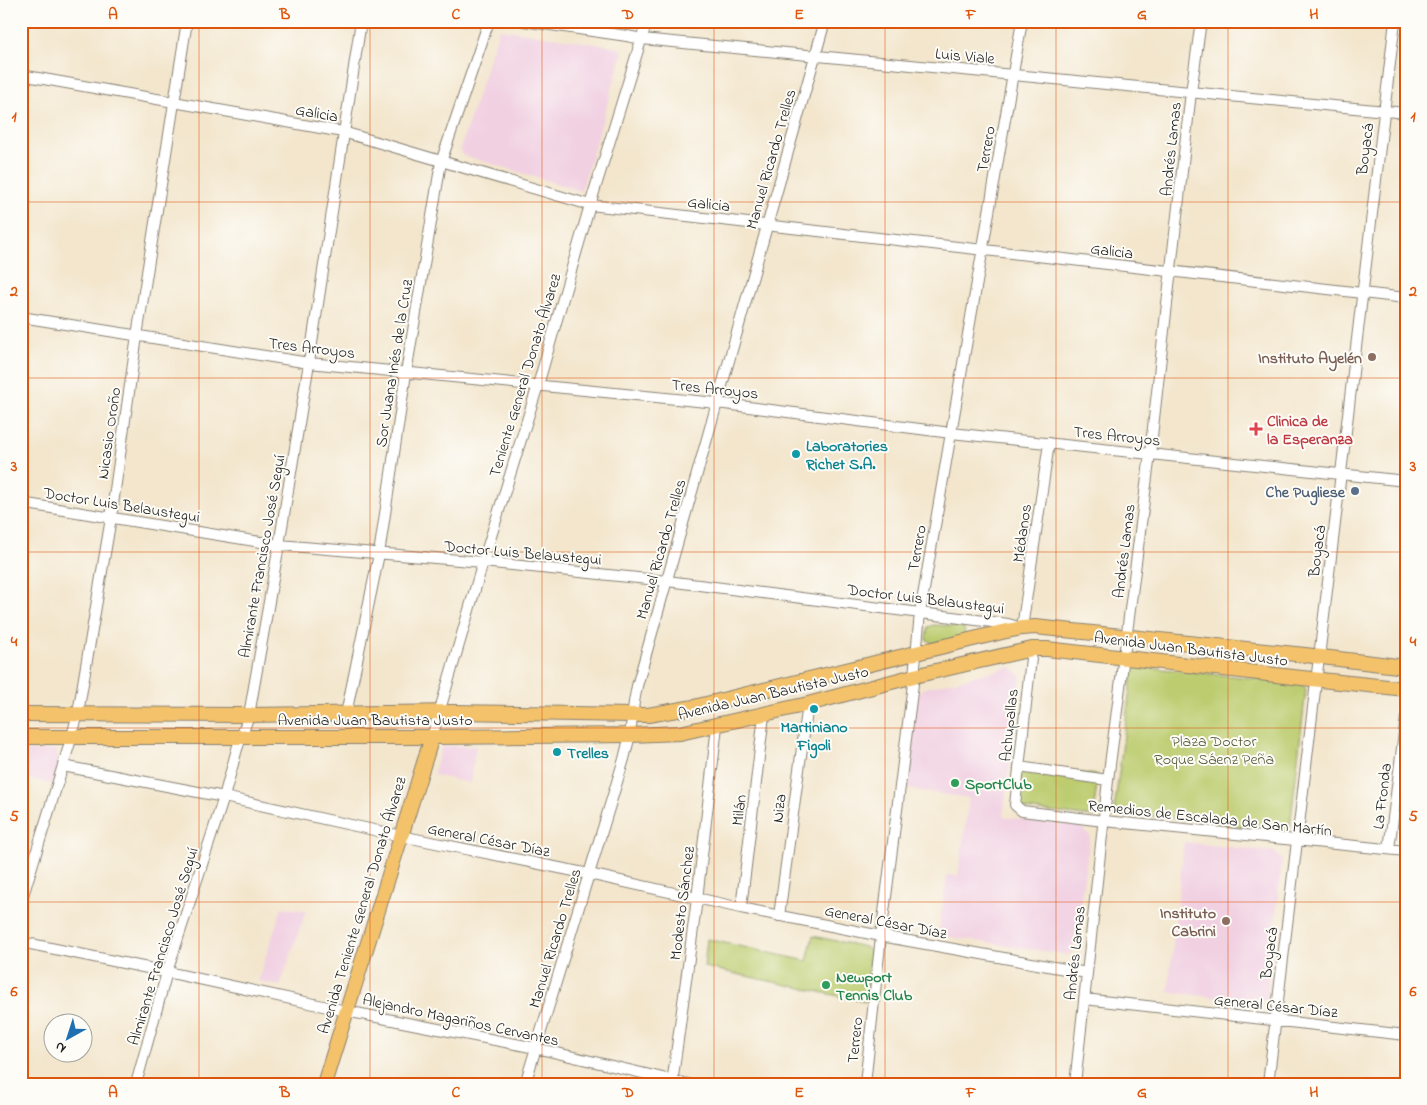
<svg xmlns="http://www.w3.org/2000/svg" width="1427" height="1105" viewBox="0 0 1427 1105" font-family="'Indie Flower',sans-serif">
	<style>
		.built { fill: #f1d0e2 }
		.green { fill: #bccc6e; stroke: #6c7445 }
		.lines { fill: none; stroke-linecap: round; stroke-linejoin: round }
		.minor-casing { stroke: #888174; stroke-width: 12 }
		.major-casing { stroke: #888174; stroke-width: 16 }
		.minor { stroke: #fff; stroke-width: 10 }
		.major { stroke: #f4c26a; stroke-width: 14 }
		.grid { fill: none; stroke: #de560d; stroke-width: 1; stroke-opacity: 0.55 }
		.education-dot { fill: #8d6e63; stroke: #fdfcf7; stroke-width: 2 }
		.health-dot { fill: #e0444e; stroke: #fdfcf7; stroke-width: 2 }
		.culture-dot { fill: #0f9aa8; stroke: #fdfcf7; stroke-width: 2 }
		.service-dot { fill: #5c6f8a; stroke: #fdfcf7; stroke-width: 2 }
		.leisure-dot { fill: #2e9e5b; stroke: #fdfcf7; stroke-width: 2 }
		.labels { text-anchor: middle; stroke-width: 4; stroke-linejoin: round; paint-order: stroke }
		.street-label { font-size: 16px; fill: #1c1c1c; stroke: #fdfcf7 }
		.education-label { font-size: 16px; font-weight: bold; fill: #785e54; stroke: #fdfcf7; text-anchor: end }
		.health-label { font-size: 16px; font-weight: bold; fill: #be3a42; stroke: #fdfcf7; text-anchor: start }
		.culture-label { font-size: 16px; font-weight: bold; fill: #0d838f; stroke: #fdfcf7; text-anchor: start }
		.service-label { font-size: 16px; font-weight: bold; fill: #4e5e75; stroke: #fdfcf7; text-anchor: end }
		.park-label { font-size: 16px; fill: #545a39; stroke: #fdfcf7 }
		.leisure-label { font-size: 16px; font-weight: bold; fill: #27864d; stroke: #fdfcf7; text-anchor: start }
		.neatline { fill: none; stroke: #de560d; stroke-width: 2 }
		.grid-label { font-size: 16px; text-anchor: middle; font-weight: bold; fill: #de560d }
	</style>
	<rect width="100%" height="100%" fill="#fdfcf7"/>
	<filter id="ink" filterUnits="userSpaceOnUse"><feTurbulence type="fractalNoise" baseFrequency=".02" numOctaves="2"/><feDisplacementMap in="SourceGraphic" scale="10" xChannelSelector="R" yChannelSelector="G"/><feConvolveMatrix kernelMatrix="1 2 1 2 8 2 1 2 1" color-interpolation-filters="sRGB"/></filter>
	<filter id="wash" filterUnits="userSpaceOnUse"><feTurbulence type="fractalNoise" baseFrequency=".0096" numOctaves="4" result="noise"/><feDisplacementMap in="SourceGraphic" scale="20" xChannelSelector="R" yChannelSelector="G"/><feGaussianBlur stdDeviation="1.12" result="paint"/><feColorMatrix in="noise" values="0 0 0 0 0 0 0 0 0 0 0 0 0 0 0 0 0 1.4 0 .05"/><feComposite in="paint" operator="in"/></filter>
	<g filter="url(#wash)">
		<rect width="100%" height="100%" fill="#f3e6cd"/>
		<path class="built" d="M499,29L616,47L623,52L581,191L463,155L460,149Z
			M1011,667L1021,676L1003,817L1083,827L1090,837L1073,951L1068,955L938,935L947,875L958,876L969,798L907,789L912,759L907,758L917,695L922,689Z
			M444,746H476L470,783L433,775L441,748Z
			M57,750V760L59,761L53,784L21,778V751Z
			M1184,842L1275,852L1282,860L1267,998L1260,1002L1168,992Z
			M282,907L306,911L280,986L258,981Z"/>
		<path class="green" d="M934,625L964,627L965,636L934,644L926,639L928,627Z
			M1133,666L1301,683L1306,689L1290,828L1286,833L1114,811Z
			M1021,766L1098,775L1093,817L1016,808Z
			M813,936L865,947L870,951L866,1002L704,967L707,939L807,961Z"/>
	</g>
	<g filter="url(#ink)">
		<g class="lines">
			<defs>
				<path id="minor" d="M523,21L627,36L642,39L1406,113
					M21,34L23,21
					M21,75L343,132L590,205L1406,298
					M21,317L309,363L717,403L951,433L1406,481
					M21,503L279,545L483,562L667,581L1008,624L1022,628L1049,443
					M1032,649L1015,805L1022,811L1104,821L1406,851
					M1404,667L1406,651
					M346,714L379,554L406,373L441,162L489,21
					M432,737L483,562L538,385L590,205L647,21
					M63,766L224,797L401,836L589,874L741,908L881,936L1087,973
					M1019,767L1108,780
					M1389,849L1406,717
					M21,902L72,736L78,713L111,518L137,336L187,21
					M741,908L764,715
					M779,916L808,704
					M21,942L167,972L346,1011L536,1048L688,1084
					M1084,999L1406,1035
					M136,1084L167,972L224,797L237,749L249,715L279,545L309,363L361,21
					M525,1084L624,759L630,735L634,702L637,686L825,21
					M672,1084L697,899L717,726
					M865,1084L881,936L914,676L920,613L1022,21
					M1075,1084L1108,780L1150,454L1191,92L1201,21
					M1268,1084L1395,21"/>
				<path id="major" d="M21,714L249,715L453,712L632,715H648L694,707L1002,632L1022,628L1035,627L1305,655L1406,667
					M21,737H432L630,735L680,733L808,704L914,676L1032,649H1047L1302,678L1406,689
					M324,1084L432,737"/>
			</defs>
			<use href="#minor" class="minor-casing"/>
			<use href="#major" class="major-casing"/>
			<use href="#minor" class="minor"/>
			<use href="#major" class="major"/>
		</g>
	</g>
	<path class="grid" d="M199,21V1084M370,21V1084M542,21V1084M714,21V1084M885,21V1084M1056,21V1084M1228,21V1084M21,202H1406M21,378H1406M21,552H1406M21,728H1406M21,902H1406"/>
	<g class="education-dot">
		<circle cx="1372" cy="357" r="5"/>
		<circle cx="1226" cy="921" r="5"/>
	</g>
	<path class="health-dot" d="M1253.5 421.5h5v5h5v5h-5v5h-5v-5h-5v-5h5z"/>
	<g class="culture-dot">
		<circle cx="796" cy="454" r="5"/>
		<circle cx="814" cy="709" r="5"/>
		<circle cx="557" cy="752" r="5"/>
	</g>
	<circle class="service-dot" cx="1355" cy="491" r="5"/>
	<g class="leisure-dot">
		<circle cx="955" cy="783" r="5"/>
		<circle cx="826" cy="985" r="5"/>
	</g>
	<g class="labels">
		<g class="street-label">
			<text transform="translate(965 55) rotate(5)" y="6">Luis Viale</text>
			<text transform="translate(317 112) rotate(10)" y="6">Galicia</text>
			<text transform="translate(985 149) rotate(-80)" y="6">Terrero</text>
			<text transform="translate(1170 149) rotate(-84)" y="6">Andrés Lamas</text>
			<text transform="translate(1364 149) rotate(-83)" y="6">Boyacá</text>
			<text transform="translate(770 159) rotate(-74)" y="6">Manuel Ricardo Trelles</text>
			<text transform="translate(709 203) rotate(6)" y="6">Galicia</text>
			<text transform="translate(1112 250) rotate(7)" y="6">Galicia</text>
			<text transform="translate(312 347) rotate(7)" y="6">Tres Arroyos</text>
			<text transform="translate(393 363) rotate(-81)" y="6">Sor Juana Inés de la Cruz</text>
			<text transform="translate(524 375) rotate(-73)" y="6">Teniente General Donato Álvarez</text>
			<text transform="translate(715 388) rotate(6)" y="6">Tres Arroyos</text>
			<text transform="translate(108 433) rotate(-82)" y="6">Nicasio Oroño</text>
			<text transform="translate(1117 435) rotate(6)" y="6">Tres Arroyos</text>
			<text transform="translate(122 504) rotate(9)" y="6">Doctor Luis Belaustegui</text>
			<text transform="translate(1021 533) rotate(-82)" y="6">Médanos</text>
			<text transform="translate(916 548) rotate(-80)" y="6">Terrero</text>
			<text transform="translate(660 549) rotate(-74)" y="6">Manuel Ricardo Trelles</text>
			<text transform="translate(1123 551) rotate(-83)" y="6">Andrés Lamas</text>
			<text transform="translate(1316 551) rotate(-83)" y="6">Boyacá</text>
			<text transform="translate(523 552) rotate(5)" y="6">Doctor Luis Belaustegui</text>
			<text transform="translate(261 556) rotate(-80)" y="6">Almirante Francisco José Seguí</text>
			<text transform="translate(926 598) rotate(7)" y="6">Doctor Luis Belaustegui</text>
			<text transform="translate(1191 648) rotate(7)" y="6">Avenida Juan Bautista Justo</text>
			<text transform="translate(773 692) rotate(-13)" y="6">Avenida Juan Bautista Justo</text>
			<text x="375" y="725">Avenida Juan Bautista Justo</text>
			<text transform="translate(1008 725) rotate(-84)" y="6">Achupallas</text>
			<text transform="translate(1381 796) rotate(-83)" y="6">La Fronda</text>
			<text transform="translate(778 808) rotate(-83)" y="6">Niza</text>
			<text transform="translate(738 810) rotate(-83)" y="6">Milán</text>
			<text transform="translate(1210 817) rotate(6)" y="6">Remedios de Escalada de San Martín</text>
			<text transform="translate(489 839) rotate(11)" y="6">General César Díaz</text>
			<text transform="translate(681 903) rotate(-83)" y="6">Modesto Sánchez</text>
			<text transform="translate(361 905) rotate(-73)" y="6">Avenida Teniente General Donato Álvarez</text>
			<text transform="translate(886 921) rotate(11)" y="6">General César Díaz</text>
			<text transform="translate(554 938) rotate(-73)" y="6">Manuel Ricardo Trelles</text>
			<text transform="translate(162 946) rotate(-73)" y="6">Almirante Francisco José Seguí</text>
			<text transform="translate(1074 953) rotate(-84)" y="6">Andrés Lamas</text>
			<text transform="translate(1268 953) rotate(-83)" y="6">Boyacá</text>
			<text transform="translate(1276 1005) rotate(6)" y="6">General César Díaz</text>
			<text transform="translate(461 1019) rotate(12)" y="6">Alejandro Magariños Cervantes</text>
			<text transform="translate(854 1040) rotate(-84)" y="6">Terrero</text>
		</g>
		<g class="education-label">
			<text x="1362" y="363">Instituto Ayelén</text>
			<text x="1216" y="918">Instituto<tspan x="1216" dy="18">Cabrini</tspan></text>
		</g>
		<g class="health-label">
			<text x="1267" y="426">Clinica de<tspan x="1267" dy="18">la Esperanza</tspan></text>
		</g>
		<g class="culture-label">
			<text x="806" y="451">Laboratories<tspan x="806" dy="18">Richet S.A.</tspan></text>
			<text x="814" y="732" text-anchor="middle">Martiniano<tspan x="814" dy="18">Figoli</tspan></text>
			<text x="567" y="758">Trelles</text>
		</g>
		<g class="service-label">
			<text x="1345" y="497">Che Pugliese</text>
		</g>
		<g class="park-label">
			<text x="1214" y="746">Plaza Doctor<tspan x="1214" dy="18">Roque Sáenz Peña</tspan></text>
		</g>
		<g class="leisure-label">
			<text x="965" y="789">SportClub</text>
			<text x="836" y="982">Newport<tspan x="836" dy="18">Tennis Club</tspan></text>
		</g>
	</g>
	<rect width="1427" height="1105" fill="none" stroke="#fdfcf7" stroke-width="55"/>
	<g transform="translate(68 1038) rotate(219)"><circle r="24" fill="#fdfcf7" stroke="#a3a29f"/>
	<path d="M0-4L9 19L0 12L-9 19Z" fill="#1f6fb2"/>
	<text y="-8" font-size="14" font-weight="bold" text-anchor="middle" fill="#1c1c1c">N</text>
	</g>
	<rect x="28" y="28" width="1372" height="1050" class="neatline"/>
	<g class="grid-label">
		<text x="113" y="19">A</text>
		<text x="285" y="19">B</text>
		<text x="456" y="19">C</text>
		<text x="628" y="19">D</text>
		<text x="799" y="19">E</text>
		<text x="971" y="19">F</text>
		<text x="1142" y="19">G</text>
		<text x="1314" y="19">H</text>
		<text x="14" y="121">1</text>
		<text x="1413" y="121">1</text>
		<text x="14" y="296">2</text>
		<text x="1413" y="296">2</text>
		<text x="14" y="471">3</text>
		<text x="1413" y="471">3</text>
		<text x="14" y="646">4</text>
		<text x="1413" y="646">4</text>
		<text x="14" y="821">5</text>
		<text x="1413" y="821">5</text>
		<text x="14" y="996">6</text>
		<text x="1413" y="996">6</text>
		<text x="113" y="1097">A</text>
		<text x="285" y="1097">B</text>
		<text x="456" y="1097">C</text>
		<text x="628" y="1097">D</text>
		<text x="799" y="1097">E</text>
		<text x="971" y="1097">F</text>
		<text x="1142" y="1097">G</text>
		<text x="1314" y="1097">H</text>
	</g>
</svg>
